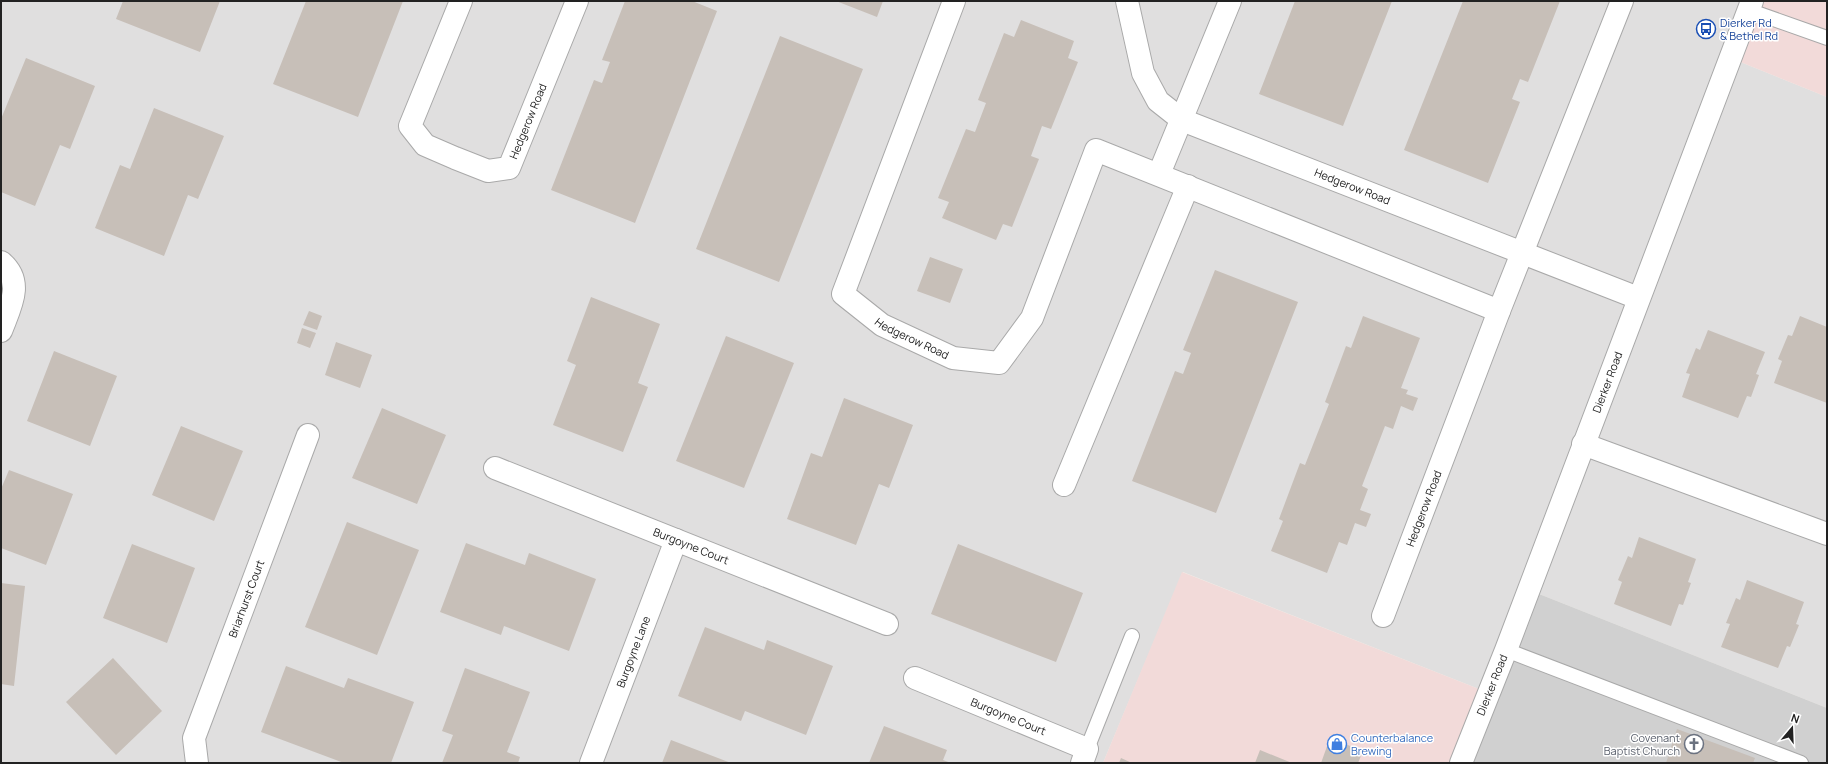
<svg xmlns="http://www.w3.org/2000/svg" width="1828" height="764" viewBox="0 0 1828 764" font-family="Manrope,sans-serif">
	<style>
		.residential { fill: #e0dfdf }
		.commercial { fill: #f2dad9 }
		.religious { fill: #d0d0d0 }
		.building { fill: #c7bfb8 }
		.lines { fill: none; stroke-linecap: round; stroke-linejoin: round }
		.service-casing { stroke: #a9a9a9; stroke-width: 16 }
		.minor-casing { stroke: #a9a9a9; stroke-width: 24 }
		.tertiary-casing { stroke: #a9a9a9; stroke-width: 24 }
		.service { stroke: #fff; stroke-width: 14 }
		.minor { stroke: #fff; stroke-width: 22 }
		.tertiary { stroke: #fff; stroke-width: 22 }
		.labels { text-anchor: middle; stroke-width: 3; stroke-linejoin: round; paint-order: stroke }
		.transit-label { font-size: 11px; fill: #164399; stroke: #fff; text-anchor: start }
		.street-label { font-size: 11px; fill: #222; stroke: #fff }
		.shop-label { font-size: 11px; fill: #366cbe; stroke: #fff; text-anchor: start }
		.worship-label { font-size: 11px; fill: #5b616d; stroke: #fff; text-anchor: end }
	</style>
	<rect width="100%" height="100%" fill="#f2efe9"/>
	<path class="residential" d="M1,1H1756L1733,59L1827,97V708L1524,588L1484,691L1183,572L1103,763H1Z"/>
	<path class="commercial" d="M1756,1H1827V97L1733,59Z
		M1182,572L1484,691L1456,763H1103Z"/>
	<path class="religious" d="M1524,588L1827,708V763H1456Z"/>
	<path class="building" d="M123,1H220L200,52L116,19Z
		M306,1H403L358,117L273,84Z
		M625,1H692L717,11L635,223L551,190L594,80L602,83L610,62L602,60Z
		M836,1H883L877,17Z
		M1295,1H1392L1343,126L1259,94Z
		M1463,1H1560L1528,82L1520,79L1512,99L1520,102L1488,183L1404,150Z
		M1021,20L1074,41L1068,58L1078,62L1051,129L1042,126L1031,156L1039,159L1012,227L1003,224L996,240L942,218L949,202L938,198L966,129L975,132L986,103L978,100L1004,33L1014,37Z
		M780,36L863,69L779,282L696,249Z
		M26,58L95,86L70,149L60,145L35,206L1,192V119Z
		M154,108L224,136L198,199L188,195L164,256L95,228L120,165L130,169Z
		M930,257L963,269L950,303L917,291Z
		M1215,270L1298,302L1216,513L1132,481L1175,371L1183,374L1191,353L1183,350Z
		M591,297L660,324L638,383L648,387L623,452L553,425L576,365L567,361Z
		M309,311L322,316L317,330L303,325Z
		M1363,316L1420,338L1401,388L1408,390L1406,394L1418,398L1413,411L1401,406L1393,429L1385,426L1362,486L1368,489L1360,510L1371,514L1366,527L1355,523L1347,545L1339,542L1327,573L1271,551L1283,521L1279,519L1300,463L1305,465L1329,404L1325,402L1346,346L1351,348Z
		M1800,316L1827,327V403L1774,383L1782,361L1778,359L1788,335L1792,336Z
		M302,328L316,333L310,348L297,343Z
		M1708,330L1765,352L1756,374L1759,375L1751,397L1747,396L1738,418L1682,397L1690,374L1686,373L1696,348L1700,350Z
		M726,336L794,363L744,488L676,461Z
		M336,342L372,355L360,388L325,375Z
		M54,351L117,376L90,446L27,421Z
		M844,398L913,425L889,488L879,484L856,545L787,519L811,453L822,457Z
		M382,408L446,435L417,504L352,478Z
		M181,426L243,451L214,521L152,495Z
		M9,470L73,494L46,565L1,548V489Z
		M347,522L419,550L377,655L305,627Z
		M1639,537L1696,559L1688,582L1691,583L1683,605L1679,604L1671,626L1614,604L1622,582L1618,580L1628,556L1632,558Z
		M466,543L525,565L529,553L596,579L569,651L504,626L501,635L440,612Z
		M132,544L195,568L167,643L103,618Z
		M958,544L1083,593L1056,662L931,614Z
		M1747,580L1804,602L1796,624L1799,625L1790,647L1787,646L1778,668L1721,647L1730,624L1726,623L1736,598L1740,600Z
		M1,583L25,586L14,686L1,684Z
		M705,627L764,650L767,640L833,666L806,735L745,711L741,721L678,696Z
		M113,658L162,711L116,755L66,702Z
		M286,666L344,688L348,678L414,702L391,763H344L261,732Z
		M465,668L530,692L507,752L520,757L518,763H442L453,735L442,731Z
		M884,726L947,750L943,760L951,763H869Z
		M1677,729L1755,758L1753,763H1666Z
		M1330,738L1363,751L1358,763H1321Z
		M671,740L731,763H662Z
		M1260,750L1292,763H1255Z
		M1121,758L1132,763H1119Z"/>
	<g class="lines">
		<defs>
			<path id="service" d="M1748,10L1827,38
				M1506,650L1801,763
				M1087,749L1132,636"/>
			<g id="minor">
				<path id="s1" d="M461,1L410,126L425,145L455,158L488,171L509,168L577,1"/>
				<path id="s2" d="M954,1L843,294L882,325L953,358L999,363L1032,318L1096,150L1499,311"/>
				<path id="s3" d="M1127,1L1143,73L1158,101L1182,120L1638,298"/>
				<path d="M1159,174L1230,1"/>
				<path d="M1,262C25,282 10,307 1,331"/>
				<path d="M1583,444L1827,534"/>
				<path id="s4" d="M495,468L887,624"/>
				<path d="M1064,485L1188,186"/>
				<path id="s5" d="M1383,616L1499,311L1622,1"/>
				<path id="s6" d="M915,678L1087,749L1082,763"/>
				<path id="s7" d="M197,763L194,738L308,435"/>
				<path id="s8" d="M591,763L676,540"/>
			</g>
			<g id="tertiary">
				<path id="s9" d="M1461,763L1506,650L1752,1"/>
			</g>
		</defs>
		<use href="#service" class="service-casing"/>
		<use href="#minor" class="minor-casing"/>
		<use href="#tertiary" class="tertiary-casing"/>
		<use href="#service" class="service"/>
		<use href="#minor" class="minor"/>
		<use href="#tertiary" class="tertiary"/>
	</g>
	<defs>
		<symbol id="bus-ring" viewBox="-11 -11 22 22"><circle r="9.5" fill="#fff" stroke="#1a4fb4" stroke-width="1.5"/><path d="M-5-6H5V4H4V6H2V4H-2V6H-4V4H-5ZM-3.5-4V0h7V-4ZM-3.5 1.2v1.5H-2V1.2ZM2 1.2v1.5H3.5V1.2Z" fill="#1a4fb4"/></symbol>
		<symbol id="shop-ring" viewBox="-11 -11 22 22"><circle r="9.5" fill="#fff" stroke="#3f7fe0" stroke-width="1.5"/><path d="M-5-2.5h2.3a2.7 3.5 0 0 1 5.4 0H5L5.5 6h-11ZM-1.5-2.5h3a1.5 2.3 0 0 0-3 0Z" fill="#3f7fe0"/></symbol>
		<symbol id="church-ring" viewBox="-11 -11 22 22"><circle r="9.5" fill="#fff" stroke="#6b7280" stroke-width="1.5"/><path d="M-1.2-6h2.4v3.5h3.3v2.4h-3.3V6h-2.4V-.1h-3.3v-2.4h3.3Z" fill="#6b7280"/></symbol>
	</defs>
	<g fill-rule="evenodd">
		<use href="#bus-ring" x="1695" y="18" width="22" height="22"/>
		<use href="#shop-ring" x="1326" y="733" width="22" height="22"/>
		<use href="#church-ring" x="1683" y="733" width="22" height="22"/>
	</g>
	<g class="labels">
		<g class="transit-label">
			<text x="1720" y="27">Dierker Rd<tspan x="1720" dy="13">&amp; Bethel Rd</tspan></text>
		</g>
		<g class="street-label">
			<text dy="4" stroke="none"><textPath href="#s1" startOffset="299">Hedgerow Road</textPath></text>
			<text dy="4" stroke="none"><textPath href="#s3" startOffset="319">Hedgerow Road</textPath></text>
			<text dy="4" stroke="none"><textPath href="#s2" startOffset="396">Hedgerow Road</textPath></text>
			<text dy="4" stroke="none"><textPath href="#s9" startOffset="408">Dierker Road</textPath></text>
			<text dy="4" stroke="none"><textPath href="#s5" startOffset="115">Hedgerow Road</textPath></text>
			<text dy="4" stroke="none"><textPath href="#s4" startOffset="211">Burgoyne Court</textPath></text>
			<text dy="4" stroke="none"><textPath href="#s7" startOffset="174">Briarhurst Court</textPath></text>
			<text dy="4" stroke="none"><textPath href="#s8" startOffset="119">Burgoyne Lane</textPath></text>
			<text dy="4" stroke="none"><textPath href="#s9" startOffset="84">Dierker Road</textPath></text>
			<text dy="4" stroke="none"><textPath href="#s6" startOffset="101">Burgoyne Court</textPath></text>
		</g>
		<g class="shop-label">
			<text x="1351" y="742">Counterbalance<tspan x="1351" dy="13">Brewing</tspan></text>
		</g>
		<g class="worship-label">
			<text x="1680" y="742">Covenant<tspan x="1680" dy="13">Baptist Church</tspan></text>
		</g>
	</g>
	<rect width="1828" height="764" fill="none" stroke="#222222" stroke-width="4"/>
	<g transform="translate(1792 728) rotate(19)" stroke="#ffffff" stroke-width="3" paint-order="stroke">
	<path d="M0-3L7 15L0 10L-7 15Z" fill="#222222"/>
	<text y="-6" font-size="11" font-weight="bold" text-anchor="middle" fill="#222222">N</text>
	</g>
</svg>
